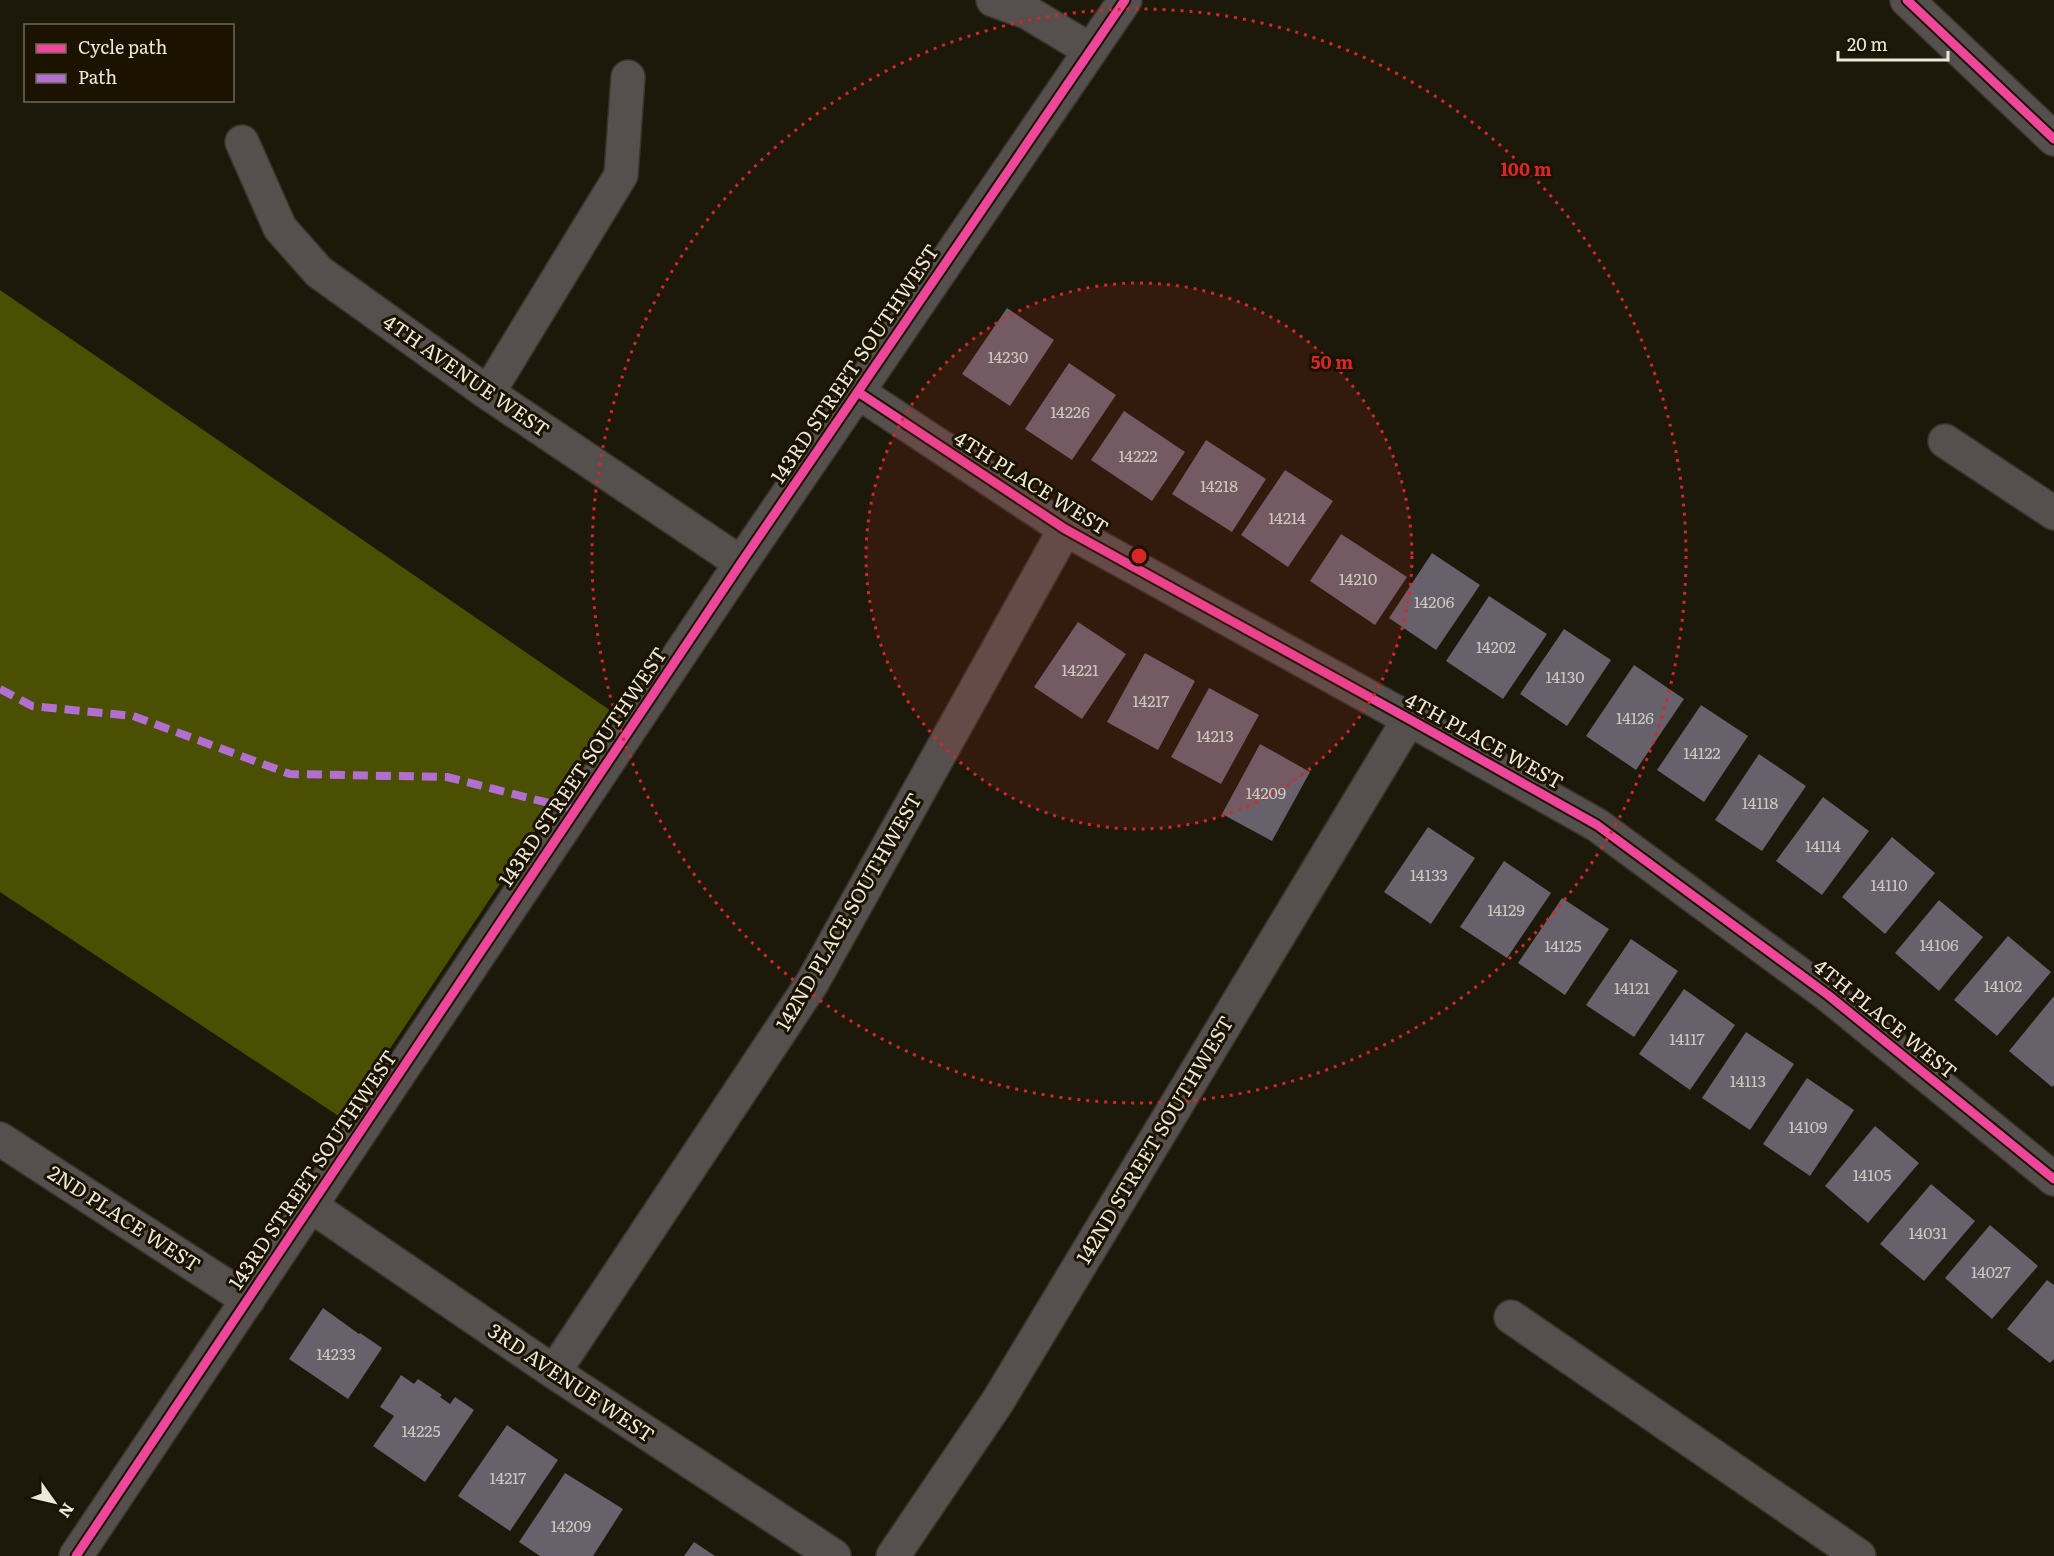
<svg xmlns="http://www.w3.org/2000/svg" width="2054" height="1556" viewBox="0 0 2054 1556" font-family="Literata,serif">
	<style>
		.forest { fill: #4b4f02 }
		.building { fill: #67616b }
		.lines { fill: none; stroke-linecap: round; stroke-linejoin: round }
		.minor-casing { stroke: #383429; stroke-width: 36 }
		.minor { stroke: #55504d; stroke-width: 33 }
		.quiet { stroke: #b36fd0; stroke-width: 8; stroke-dasharray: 15 8; stroke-linecap: butt }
		.cycleway-casing { stroke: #1b1300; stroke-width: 13 }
		.cycleway { stroke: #ed469a; stroke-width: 9 }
		.ring { fill: none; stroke: #d62828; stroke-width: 3; stroke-dasharray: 3 6 }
		.labels { text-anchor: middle; stroke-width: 6; stroke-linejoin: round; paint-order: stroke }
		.number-label { font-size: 16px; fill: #ccc7bd }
		.street-label { font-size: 20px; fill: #ede9d8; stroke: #1b1300 }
		.centre { fill: #d62828; stroke: #1b1300; stroke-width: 3 }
		.ring-label { font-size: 18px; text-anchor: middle; font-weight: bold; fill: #d62828; stroke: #1b1300; stroke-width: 6; stroke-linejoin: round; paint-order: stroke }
	</style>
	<rect width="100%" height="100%" fill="#1c180a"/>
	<path class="forest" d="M0,290L614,713L343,1119L0,892Z"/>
	<path class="building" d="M1007,308L1054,340L1010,406L962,374Z
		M1069,363L1116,395L1072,460L1025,429Z
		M1124,411L1185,452L1152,501L1091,460Z
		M1206,440L1266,479L1232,532L1172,494Z
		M1285,470L1333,501L1288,567L1241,535Z
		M1341,534L1407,577L1375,625L1310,581Z
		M1432,553L1480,585L1436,650L1389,618Z
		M1489,596L1547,634L1503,699L1446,661Z
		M1078,622L1126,654L1082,719L1034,687Z
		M1564,629L1611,660L1567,726L1520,694Z
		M1145,653L1195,681L1158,750L1107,722Z
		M1634,665L1684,699L1636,770L1586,736Z
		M1209,688L1259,715L1221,784L1171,757Z
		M1701,705L1748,736L1704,802L1657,770Z
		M1260,744L1310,772L1272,841L1222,814Z
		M1759,754L1806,786L1762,851L1715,820Z
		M1823,797L1869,831L1822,895L1776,861Z
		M1428,827L1475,858L1431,924L1384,892Z
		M1892,837L1935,873L1885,934L1842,897Z
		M1504,861L1551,893L1507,958L1460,927Z
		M1562,898L1609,929L1565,995L1518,963Z
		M1939,900L1983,937L1939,991L1895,953Z
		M2008,936L2051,972L1997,1036L1954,1000Z
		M1631,939L1678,971L1634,1037L1586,1005Z
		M1684,989L1735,1025L1690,1090L1639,1054Z
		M2054,996V1085L2052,1087L2009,1051Z
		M1746,1032L1794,1064L1750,1130L1702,1098Z
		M1807,1078L1854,1110L1810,1176L1763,1144Z
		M1875,1126L1919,1163L1868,1223L1825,1186Z
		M1931,1184L1975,1221L1924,1281L1880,1244Z
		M1990,1225L2038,1266L1992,1319L1945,1278Z
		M2047,1280L2054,1285V1359L2050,1363L2007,1329Z
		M323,1308L359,1334L360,1333L382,1348L348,1399L289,1359Z
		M401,1375L414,1384L418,1379L442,1395L440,1397L450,1404L455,1397L474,1410L425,1482L373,1446L394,1416L380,1407Z
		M507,1425L558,1460L510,1531L458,1496Z
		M565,1473L623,1509L593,1556H540L519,1542Z
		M694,1542L715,1556H684Z"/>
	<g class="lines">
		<defs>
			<path id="minor" d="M993,0L1027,12L1090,50
				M1907,0L2054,139
				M242,142L280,228L319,272L488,393L741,563
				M858,392L1065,529L1409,719L1597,825L1828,995L2054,1179
				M488,393L621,175L628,77
				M1945,441L2054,513
				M0,1139L248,1300
				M311,1206L554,1372L834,1556
				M1511,1317L1859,1556
				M554,1372L812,983L1065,529
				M76,1556L741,563L1125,0
				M893,1556L998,1401L1409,719"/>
		</defs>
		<use href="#minor" class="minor-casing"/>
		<use href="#minor" class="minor"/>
		<path class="quiet" d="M0,689L32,706L133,716L290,774L447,777L576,810"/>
		<defs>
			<path id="cycleway" d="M1907,0L2054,139
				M858,392L1065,529L1409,719L1597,825L1828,995L2054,1179
				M76,1556L741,563L1125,0"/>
		</defs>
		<use href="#cycleway" class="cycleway-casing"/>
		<use href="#cycleway" class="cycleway"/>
	</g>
	<circle cx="1139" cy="556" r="273" fill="#d62828" fill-opacity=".12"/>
	<g class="ring">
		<circle cx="1139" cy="556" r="273"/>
		<circle cx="1139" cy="556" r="547"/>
	</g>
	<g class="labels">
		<g class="number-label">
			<text x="1008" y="363">14230</text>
			<text x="1070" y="418">14226</text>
			<text x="1138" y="462">14222</text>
			<text x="1219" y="492">14218</text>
			<text x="1287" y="524">14214</text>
			<text x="1358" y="585">14210</text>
			<text x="1434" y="608">14206</text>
			<text x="1496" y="653">14202</text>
			<text x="1080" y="676">14221</text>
			<text x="1565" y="683">14130</text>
			<text x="1151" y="707">14217</text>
			<text x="1635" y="724">14126</text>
			<text x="1215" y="742">14213</text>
			<text x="1702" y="759">14122</text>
			<text x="1266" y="799">14209</text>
			<text x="1760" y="809">14118</text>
			<text x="1823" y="852">14114</text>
			<text x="1429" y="881">14133</text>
			<text x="1889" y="891">14110</text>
			<text x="1506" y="916">14129</text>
			<text x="1939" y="951">14106</text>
			<text x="1563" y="952">14125</text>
			<text x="2003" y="992">14102</text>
			<text x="1632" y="994">14121</text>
			<text x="1687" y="1045">14117</text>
			<text x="1748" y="1087">14113</text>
			<text x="1808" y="1133">14109</text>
			<text x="1872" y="1181">14105</text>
			<text x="1928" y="1239">14031</text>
			<text x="1991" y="1278">14027</text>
			<text x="336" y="1360">14233</text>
			<text x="421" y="1437">14225</text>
			<text x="508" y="1484">14217</text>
			<text x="571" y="1532">14209</text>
		</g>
		<g class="street-label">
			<text transform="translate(855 364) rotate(-56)" y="7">143RD STREET SOUTHWEST</text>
			<text transform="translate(466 376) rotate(35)" y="7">4TH AVENUE WEST</text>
			<text transform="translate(1031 483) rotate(32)" y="7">4TH PLACE WEST</text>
			<text transform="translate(1484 741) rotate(29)" y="7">4TH PLACE WEST</text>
			<text transform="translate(583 767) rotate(-56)" y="7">143RD STREET SOUTHWEST</text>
			<text transform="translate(849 912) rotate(-60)" y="7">142ND PLACE SOUTHWEST</text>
			<text transform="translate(1885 1019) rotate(39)" y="7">4TH PLACE WEST</text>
			<text transform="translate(1155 1140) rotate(-59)" y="7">142ND STREET SOUTHWEST</text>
			<text transform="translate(313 1170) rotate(-56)" y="7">143RD STREET SOUTHWEST</text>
			<text transform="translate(124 1219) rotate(33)" y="7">2ND PLACE WEST</text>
			<text transform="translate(571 1383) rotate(34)" y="7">3RD AVENUE WEST</text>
		</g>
	</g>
	<circle cx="1139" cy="556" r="9" class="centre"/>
	<g class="ring-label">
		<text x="1526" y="176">100 m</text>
		<text x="1332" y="369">50 m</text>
	</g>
	<rect x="24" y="24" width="210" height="78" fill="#1b1300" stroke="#6f6956" stroke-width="1.5"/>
	<rect x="36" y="44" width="30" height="9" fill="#ed469a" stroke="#6f6956" stroke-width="1.5"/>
	<text x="78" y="54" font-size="18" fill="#ede9d8">Cycle path</text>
	<rect x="36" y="74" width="30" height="9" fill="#b36fd0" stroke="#6f6956" stroke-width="1.5"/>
	<text x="78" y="84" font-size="18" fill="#ede9d8">Path</text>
	<g transform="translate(54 1502) rotate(124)" stroke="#1b1300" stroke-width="4.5" paint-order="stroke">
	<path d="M0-4.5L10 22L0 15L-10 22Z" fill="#ede9d8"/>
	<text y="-9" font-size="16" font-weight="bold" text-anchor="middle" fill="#ede9d8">N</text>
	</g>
	<path d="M1838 51v9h110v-9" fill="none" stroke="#ede9d8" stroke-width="3"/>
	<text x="1847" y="51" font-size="18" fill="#ede9d8" stroke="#1b1300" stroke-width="4.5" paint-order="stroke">20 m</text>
</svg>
